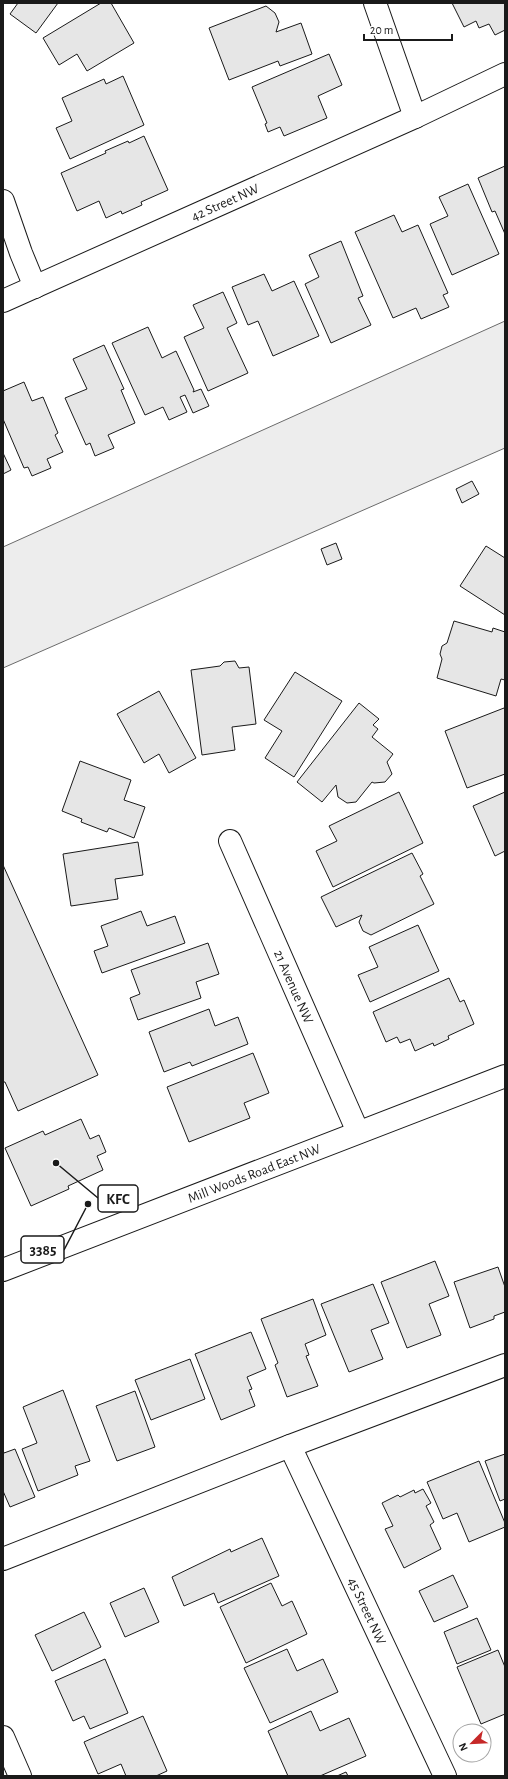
<svg xmlns="http://www.w3.org/2000/svg" width="508" height="1779" viewBox="0 0 508 1779" font-family="'Alegreya Sans',sans-serif">
	<style>
		.green { fill: #ededed; stroke: #6a6a6a }
		.building { fill: #e6e6e6; stroke: #1a1a1a }
		.lines { fill: none; stroke-linecap: round; stroke-linejoin: round }
		.street-casing { stroke: #1a1a1a; stroke-width: 24 }
		.secondary-casing { stroke: #1a1a1a; stroke-width: 24 }
		.street { stroke: #fff; stroke-width: 22 }
		.secondary { stroke: #fff; stroke-width: 22 }
		.labels { text-anchor: middle; stroke-width: 3; stroke-linejoin: round; paint-order: stroke }
		.street-label { font-size: 14px; fill: #1a1a1a; stroke: #fff }
		.leader { fill: none; stroke: #1a1a1a; stroke-width: 1.5 }
		.callout-dot { fill: #1a1a1a; stroke: #fff; stroke-width: 1.5 }
		.callout { fill: #fff; stroke: #1a1a1a; stroke-width: 1.5 }
		.callout-label { font-size: 15px; text-anchor: middle; font-weight: bold; fill: #1a1a1a }
	</style>
	<rect width="100%" height="100%" fill="#fff"/>
	<path class="green" d="M505,321V448L3,668V547Z"/>
	<path class="building" d="M18,3H58L36,33L10,14Z
		M101,3H111L134,43L87,71L77,54L59,65L43,38Z
		M452,3H505V30L495,35L489,24L479,28L476,21L464,27Z
		M266,6L275,13L279,22L276,32L301,23L312,54L280,66L278,61L229,80L209,28Z
		M329,54L342,85L318,96L327,118L284,136L280,127L268,132L265,124L267,123L252,87Z
		M123,76L144,125L70,159L56,128L72,121L62,98L104,79L106,84Z
		M144,136L168,190L141,202L142,205L122,214L121,211L106,218L99,201L77,211L61,173L106,153L105,151L128,141L129,143Z
		M505,166V234L495,211L492,212L478,178Z
		M468,184L499,254L452,275L430,224L448,216L439,197Z
		M394,215L402,232L418,225L448,293L443,295L449,307L421,319L416,308L393,318L355,232Z
		M341,241L363,296L358,298L371,325L331,343L305,284L319,277L309,255Z
		M264,274L272,291L294,281L319,336L273,356L258,321L248,325L232,287Z
		M223,292L237,323L227,328L248,373L208,391L184,337L204,328L193,305Z
		M148,327L162,358L176,351L194,390L193,392L201,389L209,406L193,413L185,395L180,397L187,412L169,420L163,407L145,415L112,343Z
		M104,345L124,389L121,390L135,423L108,435L114,448L95,456L90,443L86,445L65,398L87,389L73,359Z
		M24,382L32,401L43,397L58,433L55,435L63,452L47,459L51,468L32,476L28,467L24,468L3,419V391Z
		M3,453L11,470L3,474Z
		M472,481L479,494L462,503L456,489Z
		M336,543L342,559L327,565L321,549Z
		M486,546L505,558V615L460,586Z
		M454,621L492,632L493,628L505,632V680L501,679L496,696L437,678L442,659L440,654L442,646L447,643Z
		M235,661L239,668L249,667L256,724L232,727L235,750L202,755L191,670L220,666L224,662Z
		M295,672L342,701L294,777L265,758L282,731L264,720Z
		M159,691L196,758L169,773L159,754L144,763L117,714Z
		M359,703L379,719L373,725L378,729L372,737L393,754L387,762L392,774L385,782L374,783L372,782L356,802L347,803L338,797L336,785L322,802L297,782Z
		M504,708L505,710V774L467,788L445,731Z
		M80,761L131,780L124,800L145,807L134,838L109,828L107,832L81,822L82,819L62,811Z
		M399,792L423,843L333,887L316,851L337,841L329,826Z
		M505,792V851L495,856L473,806Z
		M138,842L143,875L115,879L118,899L71,906L63,854Z
		M412,853L423,874L420,876L434,904L371,935L363,931L359,922L362,915L336,927L321,897Z
		M3,865L98,1075L18,1111L5,1082H3Z
		M141,911L147,926L175,916L185,943L102,973L94,951L108,946L101,926Z
		M418,925L439,971L370,1002L358,975L378,967L369,947Z
		M208,943L219,974L196,982L201,998L138,1020L130,998L140,994L131,970Z
		M449,978L460,1002L464,1000L474,1024L448,1036L449,1039L434,1046L433,1043L415,1051L410,1039L400,1043L397,1037L386,1042L373,1012Z
		M209,1009L215,1026L238,1017L248,1044L192,1066L190,1062L164,1072L149,1032Z
		M253,1053L269,1093L244,1103L250,1118L189,1142L167,1087Z
		M81,1119L90,1139L99,1135L106,1152L97,1156L103,1170L68,1186L69,1189L31,1206L5,1148L43,1131L45,1135Z
		M435,1261L449,1296L429,1304L441,1335L407,1348L381,1282Z
		M498,1267L505,1287V1312L494,1316V1319L470,1328L454,1282Z
		M373,1284L389,1323L371,1330L383,1359L349,1372L321,1304Z
		M313,1299L326,1335L305,1344L309,1355L306,1356L318,1386L287,1397L275,1365L278,1363L261,1319Z
		M251,1332L266,1369L247,1377L252,1389L249,1390L255,1406L221,1420L195,1354Z
		M190,1359L205,1399L151,1420L135,1380Z
		M63,1390L90,1461L75,1466L78,1475L38,1491L22,1449L37,1443L23,1407Z
		M135,1391L155,1447L117,1461L96,1406Z
		M15,1449L35,1497L10,1507L3,1491V1450L4,1453Z
		M505,1454V1499L500,1501L485,1461Z
		M479,1461L505,1523V1527L469,1542L457,1513L443,1519L427,1482Z
		M423,1489L431,1503L426,1506L434,1522L430,1525L441,1549L404,1568L385,1529L393,1526L382,1503L398,1495L400,1497L414,1490L415,1493Z
		M262,1538L279,1576L218,1603L214,1593L184,1606L172,1577L230,1549L231,1552Z
		M453,1575L468,1607L434,1622L419,1591Z
		M271,1583L282,1606L292,1601L307,1634L246,1663L220,1607Z
		M144,1588L159,1622L125,1637L110,1603Z
		M84,1612L101,1647L52,1671L35,1635Z
		M477,1618L491,1650L457,1664L444,1632Z
		M287,1649L297,1671L323,1659L338,1692L270,1723L244,1668Z
		M498,1650L505,1667V1714L481,1724L457,1667Z
		M105,1659L128,1713L90,1729L84,1716L73,1721L55,1681Z
		M311,1711L320,1731L349,1718L366,1756L320,1776H288L268,1731Z
		M143,1716L167,1771L156,1776H126L121,1764L98,1774L84,1742Z
		M346,1772L348,1776H337Z"/>
	<g class="lines">
		<defs>
			<g id="street">
				<path d="M375,3L415,117"/>
				<path d="M3,201L21,253L35,287"/>
				<path id="s1" d="M3,301L415,117L505,74"/>
				<path id="s2" d="M230,841L358,1132"/>
				<path id="s3" d="M290,1446L445,1776"/>
				<path d="M3,1559L290,1446L505,1365"/>
				<path d="M3,1737L20,1776"/>
			</g>
			<g id="secondary">
				<path id="s4" d="M3,1270L505,1076"/>
			</g>
		</defs>
		<use href="#street" class="street-casing"/>
		<use href="#secondary" class="secondary-casing"/>
		<use href="#street" class="street"/>
		<use href="#secondary" class="secondary"/>
	</g>
	<g class="labels">
		<g class="street-label">
			<text dy="5" stroke="none"><textPath href="#s1" startOffset="243">42 Street NW</textPath></text>
			<text dy="5" stroke="none"><textPath href="#s2" startOffset="159">21 Avenue NW</textPath></text>
			<text dy="5" stroke="none"><textPath href="#s4" startOffset="269">Mill Woods Road East NW</textPath></text>
			<text dy="5" stroke="none"><textPath href="#s3" startOffset="182">45 Street NW</textPath></text>
		</g>
	</g>
	<path class="leader" d="M56 1163L98 1198M88 1204L64 1250"/>
	<g class="callout-dot">
		<circle cx="56" cy="1163" r="4"/>
		<circle cx="88" cy="1204" r="4"/>
	</g>
	<g class="callout">
		<rect x="98" y="1185" width="40" height="27" rx="4"/>
		<rect x="21" y="1236" width="43" height="27" rx="4"/>
	</g>
	<g class="callout-label">
		<text x="118" y="1204">KFC</text>
		<text x="43" y="1255">3385</text>
	</g>
	<rect width="508" height="1779" fill="none" stroke="#1a1a1a" stroke-width="8"/>
	<g transform="translate(472 1743) rotate(246)"><circle r="19" fill="#ffffff" stroke="#a3a3a3"/>
	<path d="M0-3L7 15L0 10L-7 15Z" fill="#c62828"/>
	<text y="-6" font-size="11" font-weight="bold" text-anchor="middle" fill="#1a1a1a">N</text>
	</g>
	<path d="M364 34v6h88v-6" fill="none" stroke="#1a1a1a" stroke-width="2"/>
	<text x="370" y="34" font-size="12" fill="#1a1a1a" stroke="#ffffff" stroke-width="3" paint-order="stroke">20 m</text>
</svg>
